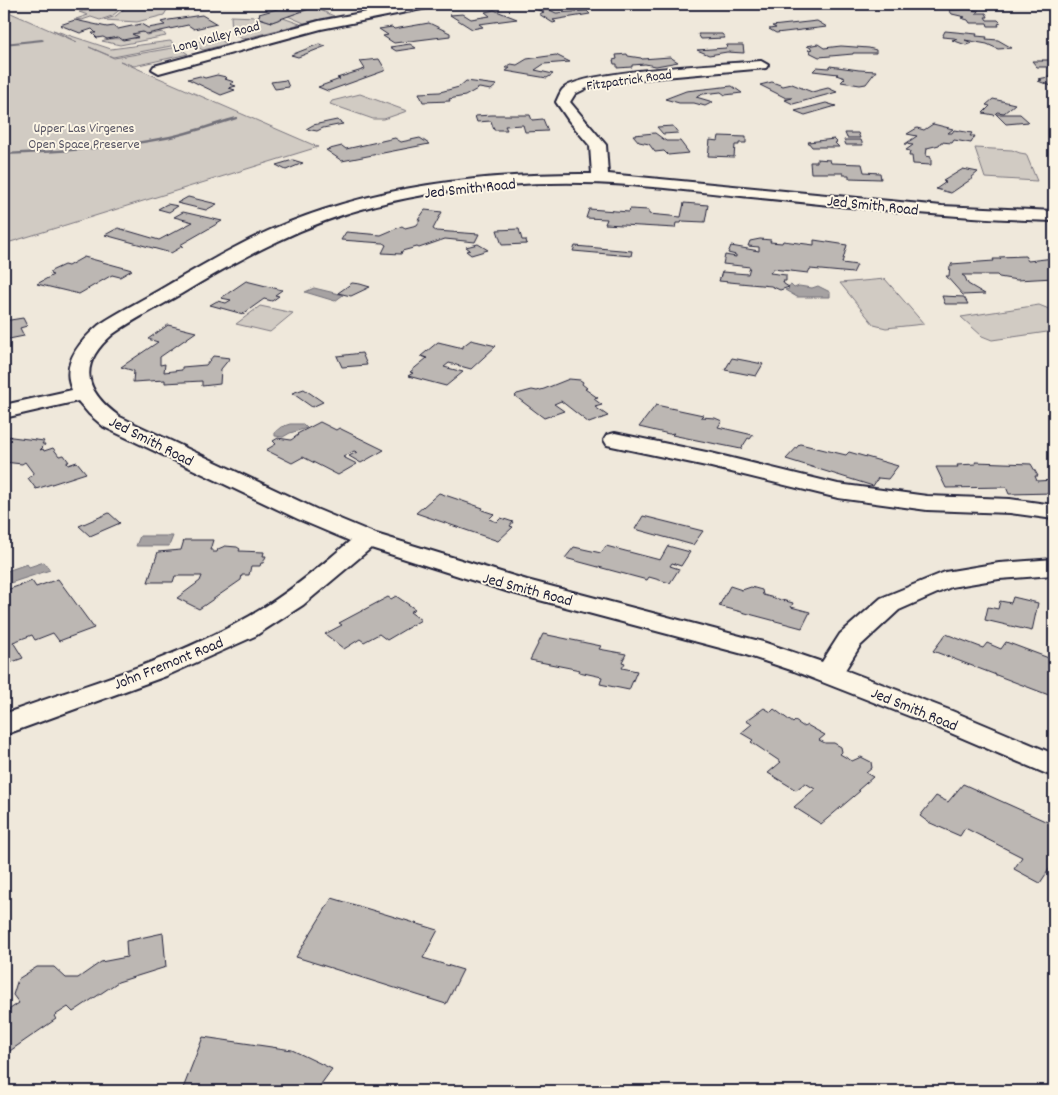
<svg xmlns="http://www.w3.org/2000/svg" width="1058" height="1095" viewBox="0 0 1058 1095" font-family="Dekko,sans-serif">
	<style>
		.green { fill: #d1cbc3; stroke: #7a767f }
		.water { fill: #a6a2a2; stroke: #716f79 }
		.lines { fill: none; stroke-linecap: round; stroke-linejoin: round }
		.stream { fill: #716f79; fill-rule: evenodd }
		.building { fill: #bcb7b3; stroke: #22223b }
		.street-casing { stroke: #22223b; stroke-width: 4 }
		.street { fill: #fcf5e5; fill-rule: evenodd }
		.labels { text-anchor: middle; stroke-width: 4; stroke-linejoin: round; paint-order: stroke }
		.far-street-label { font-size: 14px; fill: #22223b; stroke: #fcf5e5 }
		.far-park-label { font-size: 14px; fill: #575564; stroke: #fcf5e5 }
		.street-label { font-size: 16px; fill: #22223b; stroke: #fcf5e5 }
	</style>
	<rect width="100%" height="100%" fill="#efe8db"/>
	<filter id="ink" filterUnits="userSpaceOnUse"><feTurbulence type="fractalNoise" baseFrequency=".02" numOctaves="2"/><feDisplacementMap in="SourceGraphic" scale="10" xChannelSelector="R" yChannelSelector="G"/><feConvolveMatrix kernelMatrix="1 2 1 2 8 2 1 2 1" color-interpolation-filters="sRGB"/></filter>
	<g filter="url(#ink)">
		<path class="green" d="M115,4H135L123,7L112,16L100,20L91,17L82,20L76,19L88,15L79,12C91,10 103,9 115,4Z
			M155,4L166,7L167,10L164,15L137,22L104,20L116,16L126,7Z
			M306,6L313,7L334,16L304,23L288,16L310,9Z
			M4,10L77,42L53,30L111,49L170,41L176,45L113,57L89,47L114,58L178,47L188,54L134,66L120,61L318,147L4,244Z
			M231,16L256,17L272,22L283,18L300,24L243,39L232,34Z
			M143,32L146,35L163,32L166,36L120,45L102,41C109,37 127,40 138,38L133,34Z
			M218,38L225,43H231L203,50L190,43Z
			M360,94L407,111L384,119H373L330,104L332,101Z
			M975,148L1012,150L1020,153L1026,154L1037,181L985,178Z
			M885,279L924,324L886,328L874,325L840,283Z
			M1039,305L1054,311V331L992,340L982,336L961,317Z
			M260,306L293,313L270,332L236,324Z"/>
		<path class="water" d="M791,285L794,288L799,286L812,288L818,286L830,292V297H797L785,290L789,289L787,287Z
			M314,288L343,295L335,301L305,292Z
			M290,424H303L307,428L290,433L283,437L275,436V432L281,427Z
			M140,536H173L169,546H136Z
			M44,562L50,570L4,585V572L27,564L29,567Z"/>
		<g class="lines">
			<path class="stream" d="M42,39L44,40L43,41L4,45V43Z
				M236,117H237V119C214,126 191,134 167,139C114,149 58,153 4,155V153C59,150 115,147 169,136C192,131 214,123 236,117Z"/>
		</g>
		<path class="building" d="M184,4H210L185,9L179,5Z
			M295,4L311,8L272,22L256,17L260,15L259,14Z
			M544,7L556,13L587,11L590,14L553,20L556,22L553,23L539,14L544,12L532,8Z
			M967,9L979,11L976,13H986L988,17H985L987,20H998L1001,23L998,24L999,26H988L987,23H970L968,20L961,18L965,17L952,14L949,10Z
			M494,10L517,19L479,24L483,27L472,29L450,15L463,14L471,19L490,16L485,12Z
			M202,15L217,24L194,29L188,25L147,34L143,32L132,34L138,37L123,40L118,37L107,39L103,37L97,38L92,33H96L92,29L80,33L60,25L75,20L107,27L114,26L118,29L141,24L148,28L165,25L161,22L169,20Z
			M817,21L827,27L776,33L769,29L776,28L772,26Z
			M429,23L450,33V36L394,43L383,36L388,35L379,29L392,27L394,29Z
			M945,31L977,34L976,36L987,37L986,39L998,40L1012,48L998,49L987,44L965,40L972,43L966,45L952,40L957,39L954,38L942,37Z
			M698,34H722L725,38L701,39Z
			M319,44L326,46L298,57L291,55Z
			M410,44L416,48L396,51L390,47Z
			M818,44L824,48L841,46L869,48L876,50V53H853V54L819,57L809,52H811L808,50L813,49L807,46Z
			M727,45H743L744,53L727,52L709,55L697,50L726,48Z
			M627,54L628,56L641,58L642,59L670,57L678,62L656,66L645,64L632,65V67L617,68V64H614L613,60L617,59L616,55Z
			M556,55L570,62L544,64L535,70L553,74L547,78L506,71L510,68H505L511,64L517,65L527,59Z
			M379,59L385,69L384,71L328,91L318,87L340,79L337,78L365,69L360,61Z
			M1042,60H1054V70L1051,67H1037L1032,61H1043Z
			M830,66L859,70L876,71L866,84L860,85L841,82L845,78L836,75L838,74L813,71L817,67L829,68Z
			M217,75L226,77L227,78L225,79L234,82L230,84L236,86L229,88L235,90L221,95L188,79L200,76L205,78Z
			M1054,76V87L1038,81L1042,80L1038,79Z
			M286,80L289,87L275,89L271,82Z
			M466,81L497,85L491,90L479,88L465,96L449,99L450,101L423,102L419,93L440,92L459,87Z
			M772,82L783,86L792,84L812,92L828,88L837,92L793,104L785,100L792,98H786L760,85Z
			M732,86L742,93L725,95L721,92L703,94L696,97L713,102L705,106L694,103H679L665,99L686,91Z
			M993,99L1015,104L1004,113L997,112L994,115L983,113L990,106L986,105Z
			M826,103L836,106L805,115L795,111Z
			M996,114H1020L1029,122L1006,124Z
			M492,115H530L532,120L543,119L548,131L525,132L523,125L505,126L507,130H494L491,121L477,122L475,116Z
			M337,120L343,124L323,128L317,131L306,129L313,125Z
			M933,124L953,129L948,133H952L954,130L972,133L970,136H975L971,143L954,140L952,143L941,142L939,145L927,148L926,156L931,157V165L913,164L912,156H909L910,151L906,150L913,145L905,144L917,136L907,134L917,128L924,130Z
			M673,126L678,133L663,134L657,127Z
			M655,133L666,141H680L689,153L668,155L664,151L655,152L649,144L639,142L633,135Z
			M845,133H858L860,138H847Z
			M719,136L746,137V143H739V145H735L734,157L708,156L710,140L718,141Z
			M395,138L401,142L420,138L429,144L342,161L326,150L342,146L346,149Z
			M834,139L837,142L835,143L839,147H812L808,142Z
			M844,140H861L863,145H846Z
			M817,159L830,160L831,163L862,164L864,172L880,173L881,179L849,178V175H843V173H811L810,162H817Z
			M293,160L303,163L286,170L276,165Z
			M963,169L978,172L971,178H973L951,193L936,189L946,182L943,181Z
			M188,197L217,204L206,210L177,203Z
			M684,203L708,205L705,222L682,221L681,223H676L675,228L605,224L607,219L586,218L589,209L629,212L630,209L649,210V214L681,217Z
			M167,204L178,206L169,212L158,209Z
			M425,210L442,212L433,229L436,231L479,234L475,242L445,239L419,248L417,247L402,251L401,254L382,253L386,245L383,243L341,240L346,232L381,235L402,226L405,228L417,225L420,220H418Z
			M183,212L222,221L180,245L183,246L171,253L105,235L118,228L159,240L193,222L174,217Z
			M519,229L522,240H526L527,244L502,245L497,230Z
			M760,239L771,240L770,242L782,243L783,241L814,245V240L847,245L842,263L857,265L853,273L810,269L808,273L773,269L770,273L786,275V281H783L784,284L789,287L780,290L771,286L719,281L722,272L748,274L750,267L723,264L725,255L736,257V255L728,253L731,246L759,251V247L748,246L750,241Z
			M478,244L488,250L471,255L466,251L470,250L466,247Z
			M575,246L632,251L631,256L573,251Z
			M1025,256L1028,261L1054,258V278L1017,280L999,277L997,275H962L965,277L968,284L985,294L963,295L946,276H949L950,266H953L951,264L994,261L993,259H1001L999,257Z
			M84,257L132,270L120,277L112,275L79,294L37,284L53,275L50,274L51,271L64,265L68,266Z
			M246,281L282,290L275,295L279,296L272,301L264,299L243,314L210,305L217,301L226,303L231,300L221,298Z
			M352,283L360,284L370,287L351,296L338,293Z
			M942,296L964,297L968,304H945Z
			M23,318L27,326L20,328L24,336L4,340V321Z
			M168,325L196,332L160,357V365L165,364L164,372L182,370V367L206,365L213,356L230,358L221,369L220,384L202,386V381L165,383V380L133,382L134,371L121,367L158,342L148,339Z
			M471,340L496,346L471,369L449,363L444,367L463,372L446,386L408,376L413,373L410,372L427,358L421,356L438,342L463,348V346Z
			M362,353L367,365L342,367L337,356Z
			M732,358L763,364L756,376L725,370Z
			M569,379L580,380L583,382L582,384L587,388L585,389L598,398L594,399L602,405L595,407L608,416L589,423L561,401L554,404L564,411L544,418L515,396L517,394L532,390L537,391L544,389Z
			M304,389L323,402L312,407L292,393Z
			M656,405L703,415L701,417L715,418L722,421L718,427L753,435L750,439L748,438L741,449L672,435L674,433L669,434L639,427Z
			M320,422L336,430L339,428L384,450L361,463L349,456L357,452L354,451L343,457L357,464L338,475L303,457L292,463L266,450L276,444L273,441L278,438L291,440L298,435L297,434Z
			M4,436L44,441L42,444H45L44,446L40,450L43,449L44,451L53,448L59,456L64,455L69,462H67L68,465L77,462L86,473L36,489L28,478L34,474L25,462L22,464L4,462Z
			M800,444L846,455L849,452L898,466L888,479L878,478L873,486L786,459Z
			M975,462L1031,464L1038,476H1035L1037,481L1054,480V493L1009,494L1006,487L946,488L936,467H958L957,465L976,464Z
			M439,493L483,508L482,510L494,514L489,519L497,522L501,518L513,522L510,526L513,527L498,541L416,513Z
			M109,513L120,523L90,536L79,526Z
			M643,516L703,531L693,545L635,529Z
			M184,540H213L210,550H213V552H217L218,549L225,546L237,547L240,549L239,551L264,552L263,556H266L263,563H261L260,566H251L249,575H242L241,580L199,609L177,598L200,581L202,576H175L173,582H148L158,552L181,550Z
			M606,546L660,560L668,546L690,552L681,566L672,563L670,566L679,569L670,583L649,577L647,580L565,558L574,547L601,553Z
			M58,579L94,628L59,641L53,633L35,640L32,635L13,642L23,658L4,665V598L7,597L4,591L32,581L36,587Z
			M730,586L742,590L751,587L762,590L763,595L793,603L791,607L810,612L802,628L719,606Z
			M396,596L415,609L410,612L421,620L387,640L379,634L364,642L360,639L344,649L325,634L342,625L339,623L388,597L391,599Z
			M1013,597L1038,603L1032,631L985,620L988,607L998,609L1000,601L1011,603Z
			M543,634L601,646L599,649L626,654L622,662L625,663L622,668L637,671L629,690L600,684L602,677L579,672L580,670L530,660Z
			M946,634L983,648L987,643L1001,649L1006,642L1054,660V697L933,651Z
			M764,708L771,712L774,709L793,723L795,721L804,727L807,725L825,735L819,740L825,743H834L841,747L842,752L840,754L852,761L861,757L871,762L872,768L866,773L873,777L858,790L860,791L821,824L794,807L815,789L805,783L796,790L768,773L781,762L751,742L753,740L741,733L752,724L746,721Z
			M963,784L1054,825V862L1040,883L1014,869L1022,857L965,828L960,836L928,822L920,816L936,796L948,802Z
			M332,898L438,930L423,958L463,970L446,1004L296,957Z
			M163,933L166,967L118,982L73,1012L68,1007L54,1016L56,1019L4,1055V1013L19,1003L13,995L18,979L37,967H54L66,978H78L101,962L127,957L126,941Z
			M203,1037L292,1050L332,1069L316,1091H182Z"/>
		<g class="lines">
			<defs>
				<path id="street" d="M409,4H433L427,8L321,29L159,73L152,69L154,66L319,21Z
					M1044,4H1054V11L1050,10Z
					M761,61L768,65L766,68L642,79L589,87L575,94L570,102L606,145L608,174L942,206L1054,211V221C956,218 859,208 761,198C717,194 673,188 629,185C546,179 457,185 376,205C305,223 243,257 181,294C158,307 134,319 113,334C77,365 84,391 120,417L316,509L376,534L527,580L763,642L822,662L840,634L881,598L945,572L999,563L1054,559V575L999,579L951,587L899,610L860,646L845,670L952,711L1054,754V777L932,725L794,671L743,654L509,592L371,548L303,605L255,636L166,676L4,735V714C87,684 173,660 250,616C286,595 319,568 350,541L298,519L104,427L89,414L78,401L4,418V405L72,390C60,364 80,341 99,325C121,310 145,299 168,285C201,266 233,247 268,231C370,186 481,173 592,174L590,146L569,121L556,102C558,98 560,92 563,89C582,70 728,64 761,61Z
					M615,433L711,453L838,484L927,496L1010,499L1054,505V519L1010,513L927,510L838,498L711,467L607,445L604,440L607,435Z"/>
			</defs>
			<use href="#street" class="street-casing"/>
			<use href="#street" class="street"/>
		</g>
	</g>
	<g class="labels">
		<g class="far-street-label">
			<text transform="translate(216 36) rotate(-15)" y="5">Long Valley Road</text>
			<text transform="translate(629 79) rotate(-8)" y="5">Fitzpatrick Road</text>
		</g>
		<g class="far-park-label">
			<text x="84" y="132">Upper Las Virgenes<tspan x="84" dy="16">Open Space Preserve</tspan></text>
		</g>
		<g class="street-label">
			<text transform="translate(470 187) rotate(-6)" y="6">Jed Smith Road</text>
			<text transform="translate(873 204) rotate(6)" y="6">Jed Smith Road</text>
			<text transform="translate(152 440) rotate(27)" y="6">Jed Smith Road</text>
			<text transform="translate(528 588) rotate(15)" y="6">Jed Smith Road</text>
			<text transform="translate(168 662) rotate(-22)" y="6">John Fremont Road</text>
			<text transform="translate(915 708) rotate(22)" y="6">Jed Smith Road</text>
		</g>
	</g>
	<rect width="1058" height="1095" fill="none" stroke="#fcf5e5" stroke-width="20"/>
	<rect x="10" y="10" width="1038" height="1075" fill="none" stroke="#22223b" stroke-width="2" filter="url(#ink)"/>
</svg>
